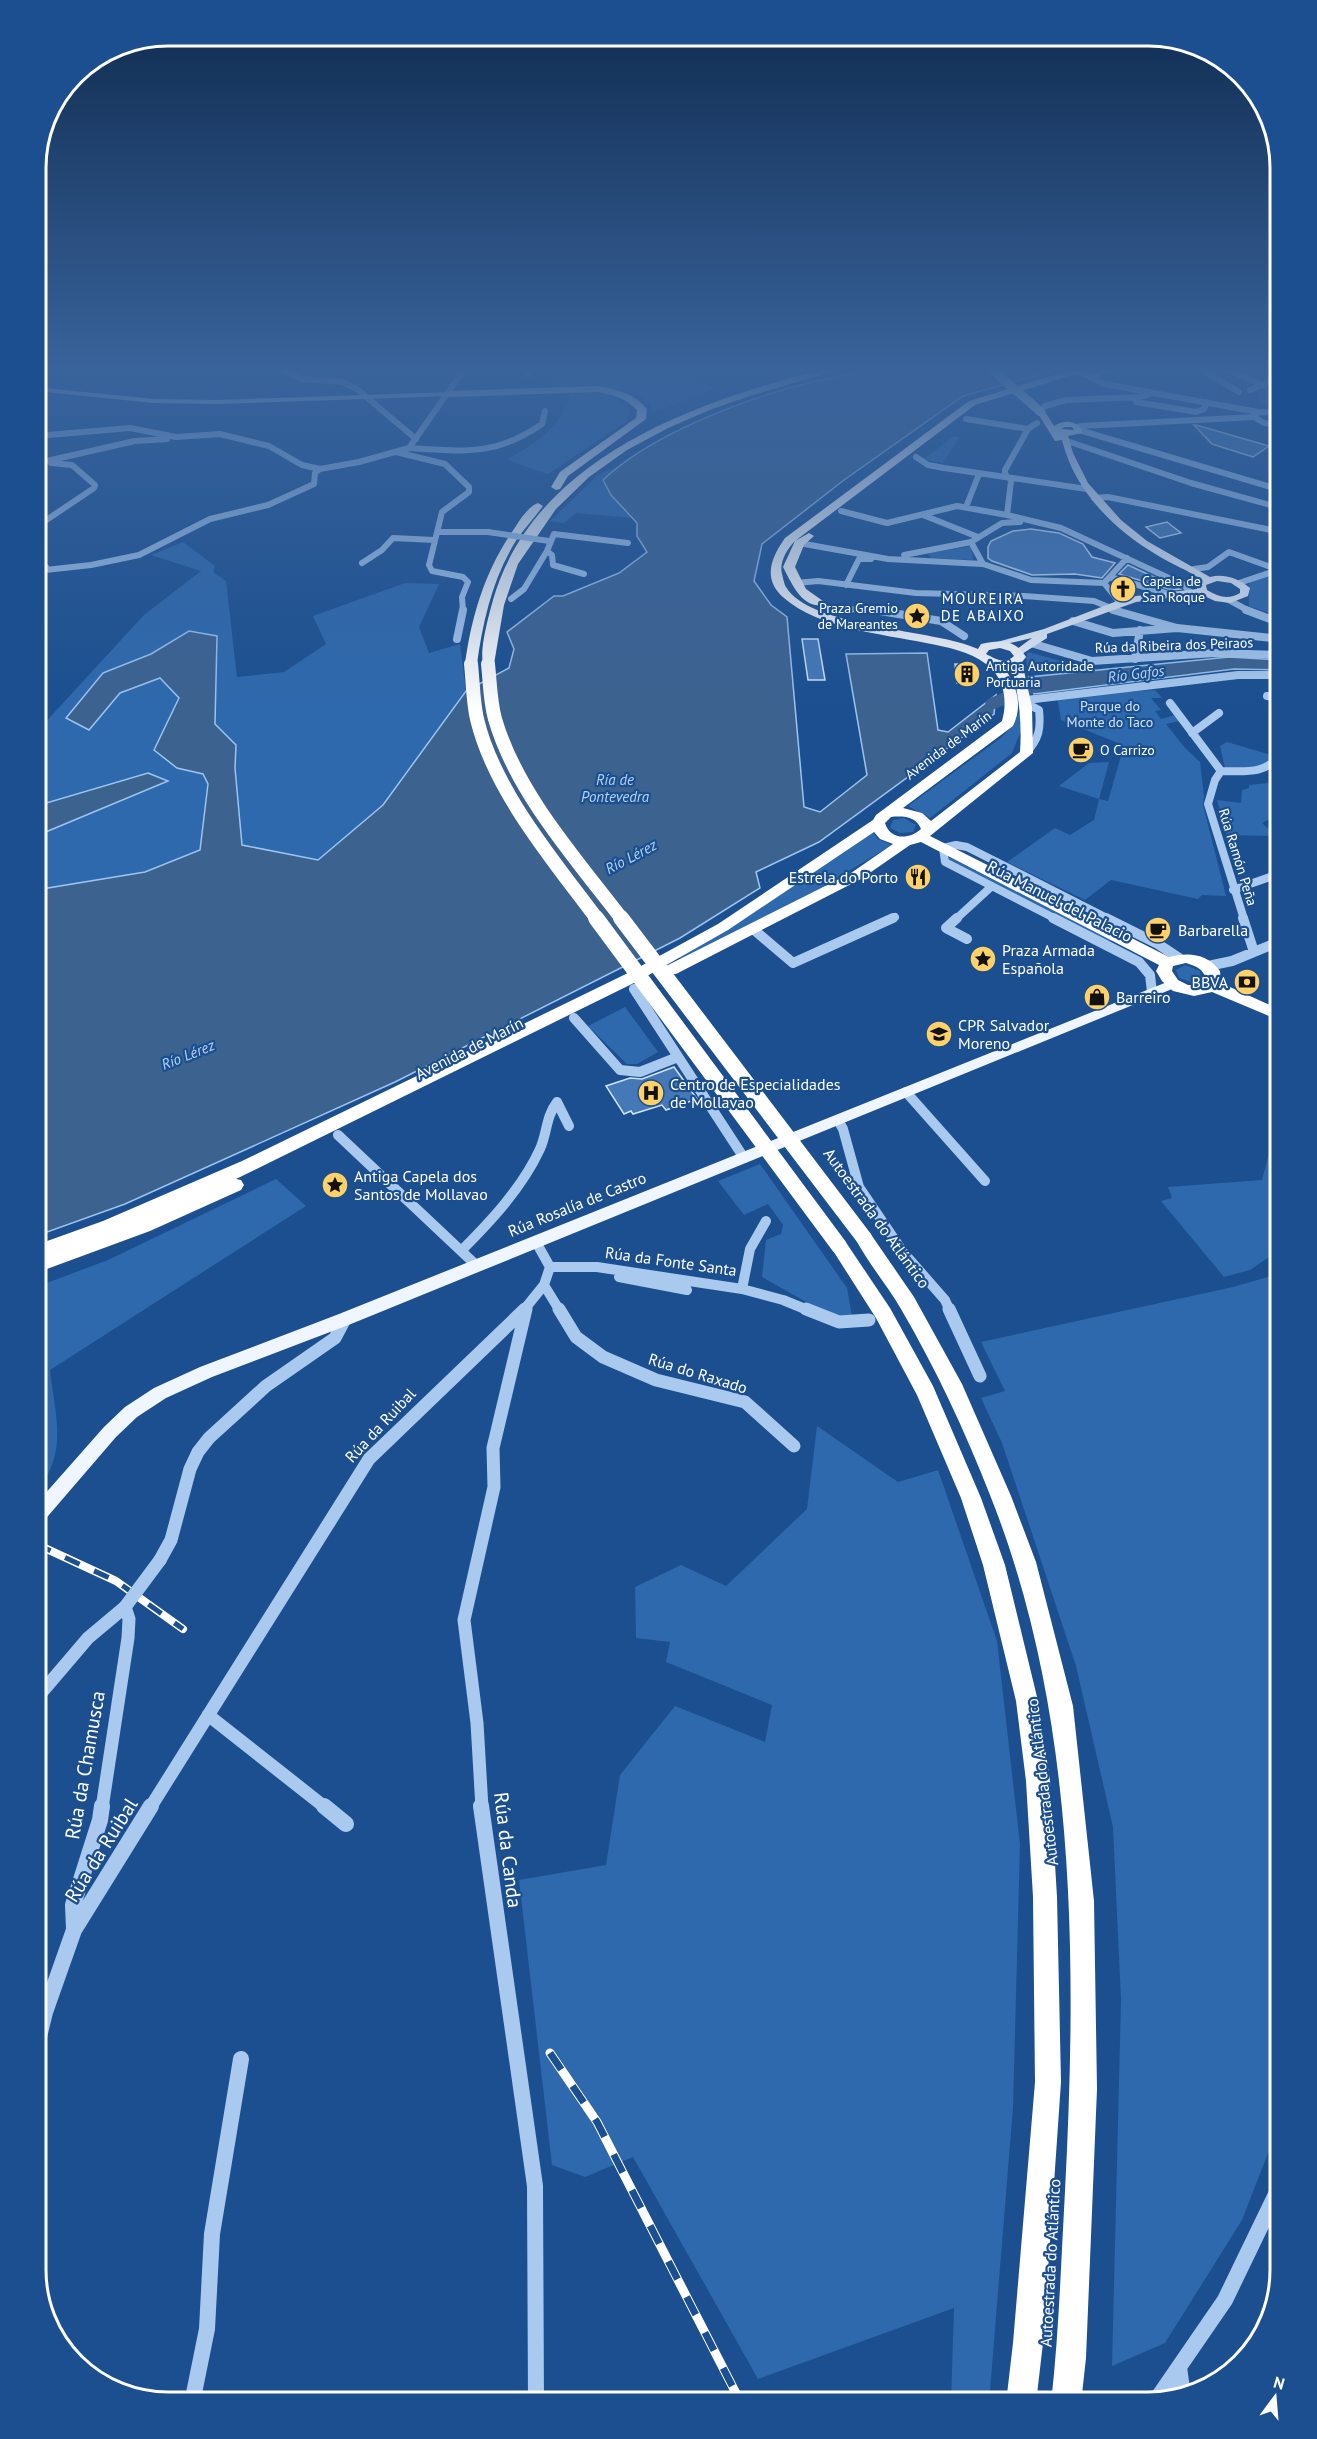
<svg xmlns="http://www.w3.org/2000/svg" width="1317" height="2439" viewBox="0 0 1317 2439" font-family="'PT Sans',sans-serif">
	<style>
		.green { fill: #2e69ad }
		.water { fill: #3c6290; stroke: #9cc4f0; stroke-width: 1.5 }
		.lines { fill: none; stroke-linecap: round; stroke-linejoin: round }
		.river { fill: #3c6290; fill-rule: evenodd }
		.building { fill: #4478b7; stroke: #cfe3fa; stroke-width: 1.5 }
		.minor-far4 { stroke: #a9c9ee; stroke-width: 6 }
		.minor-far3 { stroke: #a9c9ee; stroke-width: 8 }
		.minor-far2 { stroke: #a9c9ee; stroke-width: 10 }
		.minor-far1 { stroke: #a9c9ee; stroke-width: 13 }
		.minor { stroke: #a9c9ee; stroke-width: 16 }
		.major { fill: #f0f6ff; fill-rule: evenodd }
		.highway { fill: #fff; fill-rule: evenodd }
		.rail-far1-casing { stroke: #fff; stroke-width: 8 }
		.rail-casing { stroke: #fff; stroke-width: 9 }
		.rail-far1 { stroke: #1b4f8f; stroke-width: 5; stroke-dasharray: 16; stroke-linecap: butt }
		.rail { stroke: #1b4f8f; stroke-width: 7; stroke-dasharray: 20; stroke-linecap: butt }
		.minor-bridge-far1 { stroke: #a9c9ee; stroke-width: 6 }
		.minor-bridge { stroke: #a9c9ee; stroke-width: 13 }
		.major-bridge { stroke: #f0f6ff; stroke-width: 9 }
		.highway-bridge-far1 { stroke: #fff; stroke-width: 14 }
		.highway-bridge { stroke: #fff; stroke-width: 16 }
		.labels { text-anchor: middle; stroke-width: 4.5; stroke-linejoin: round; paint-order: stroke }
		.far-poi-label { font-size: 14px; fill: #fff; stroke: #1b4f8f; text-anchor: start }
		.far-street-label { font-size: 14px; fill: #fff; stroke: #1b4f8f }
		.far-park-label { font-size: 14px; fill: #cfe3fa; stroke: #1b4f8f }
		.far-neighbourhood-label { font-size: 15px; letter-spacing: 1.5px; fill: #fff; stroke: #1b4f8f }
		.far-water-label { font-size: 15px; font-style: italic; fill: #b5d3f5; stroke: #1b4f8f }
		.poi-label { font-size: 16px; fill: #fff; stroke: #1b4f8f; text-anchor: start }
		.street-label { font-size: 16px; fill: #fff; stroke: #1b4f8f }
		.near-street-label { font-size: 20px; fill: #fff; stroke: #1b4f8f }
		.rim { fill: none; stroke: #fff; stroke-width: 3 }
	</style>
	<rect width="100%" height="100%" fill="#1b4f8f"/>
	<path class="green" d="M572,368H670L715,388L658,411C649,409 648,400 640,396C611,384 582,385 551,386L553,373H571Z
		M1281,385V404L1268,406L1257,401L1259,396L1257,392Z
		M570,392L607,394L630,408L627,421L548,474L507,460C536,442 562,428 570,392Z
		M954,436L960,437L943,463L924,459Z
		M616,467L603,480L632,518L576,513L564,523L550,521L598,475Z
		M183,542L215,566L213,572L226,581L237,677L284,672L326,644L313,616L405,583L439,584L419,627L429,653L460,644L466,691L509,668L514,649L507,632L554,596L655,743L36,1013V753L40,728L144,615L201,571L151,555Z
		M971,546L973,560L932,558L928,555L930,553Z
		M1281,572V617L1249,606V582Z
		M1028,652L1079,666L1028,673L1026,657Z
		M1123,688L1125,692L1155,690L1162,698H1151L1161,710L1155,711L1161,719L1175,715L1180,721L1166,724L1185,748L1200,762L1204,796L1203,805L1226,896L1202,895L1198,899L1111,880L1085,900L1007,862L1055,828L1070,835L1094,820L1099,799L1059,786L1089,763L1109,762L1099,799L1108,801L1123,749L1118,743L1061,720L1057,696Z
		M1021,713V731L1012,753L930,818L908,806L1002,737L1014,724L1018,714Z
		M1227,742L1275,756L1274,760L1256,769L1225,768L1220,746Z
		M1281,754V818L1274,817L1262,823L1276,836L1227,835L1217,800L1241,803L1242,790L1249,788V785L1268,783L1274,787Z
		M904,818L916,825L913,832L900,833L890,828L893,820Z
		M871,830L878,839L892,845L819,889L681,959L678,956Z
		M947,857L951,858L1115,941H1106L947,860Z
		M1185,965L1200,971L1201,979L1191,982L1179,978L1176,970Z
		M625,1007L658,1052L637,1064H627L588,1026Z
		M1281,1105V1249L1250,1270L1224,1277L1161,1201L1172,1198L1168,1187L1262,1180Z
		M760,1164L847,1288L852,1316L829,1315L762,1277L766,1240L781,1234L783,1225L768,1204L744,1215L718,1181Z
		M276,1179L306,1206L50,1370C55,1416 69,1452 36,1492V1287L108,1260Z
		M1281,1273V2120L1242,2220L1165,2343L1112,2366L1121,2000L1113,1827L1076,1666L1002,1443L981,1398L1005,1391L981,1342L1233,1287Z
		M817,1426L898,1482L938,1470L997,1641L1020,1844L1013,2108L989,2403H951L954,2308L758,2379L633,2157L585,2177L552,2165L519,1880L606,1865L620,1775L675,1706L765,1742L772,1705L666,1662L670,1642L636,1638L635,1587L681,1565L726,1586L807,1509Z"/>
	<path class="water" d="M876,368H1064L963,396L844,480L762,544L754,581L771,605L787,617L804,807L820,812L867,775L846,654L927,653L938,730L948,732L996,695L994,714L819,842L756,872L760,888L680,938L395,1082L125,1204L36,1236V890L145,872L200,850L208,784L203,774L177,768L154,750L179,698L160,678L120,693L89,730L66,718L103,673L151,654L189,631L217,636L215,724L236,745L235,768L242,845L318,860L383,805L466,691L509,668L514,649L507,632L554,596H563L619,573L647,552L637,536V523L611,495L603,480C647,438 728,406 786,389C815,380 846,376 876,368Z
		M1229,657L1281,660V670L1234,669L1034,694L1029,677Z
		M148,773L168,781L36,836V806Z"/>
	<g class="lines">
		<path class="river" d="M1068,675L1075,677L1077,681L1075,685L1036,692L995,709L988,707L985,703L988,699L1024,684Z"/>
	</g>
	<path class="building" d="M1194,425H1196L1269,446L1253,457L1212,444Z
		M1167,522L1181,533L1160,538L1146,527Z
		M1031,529L1059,533L1083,544L1092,557L1115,563L1102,578L1075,574L1032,575L992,561L988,558V547L991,541L1013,531Z
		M1128,565L1180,589L1172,590L1119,574Z
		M802,639H818L825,680H808Z
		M955,664L974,665L975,684L957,683Z
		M674,1067L697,1099L666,1110L662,1105L633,1114L631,1111L624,1114L606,1086L630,1078L642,1079Z"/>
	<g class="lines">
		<path class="minor-far4" d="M276,368L302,379L342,382L357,389L416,439
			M1199,368L1239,392
			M1227,369L1264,386
			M528,374L532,368
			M1091,378L1104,384L1258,412L1281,413
			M1250,390L1272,381L1271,378L1281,373
			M1135,398L1136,402L1196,412L1204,409L1207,402
			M1045,406L1066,400L1140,397L1150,394
			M1258,412L1254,417L1264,423L1281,425
			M966,419L1028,429
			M1080,426L1254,417
			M1079,430L1281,490
			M36,436L130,428L176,437L220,434L269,446L302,465L320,469L359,462L409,448L465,368
			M1067,441L1191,483L1281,508
			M409,448C464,451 494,457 542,424L545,411
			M396,452L445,464L469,487V492L442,512L429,565L432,571L463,577L468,582L462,597L463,611
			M916,457L928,465L944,468L1087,489
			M38,463L135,441L167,439
			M1094,498L1108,497L1281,532
			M966,507L979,474
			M841,511L887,523L957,506L1007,515L1061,528L1184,585L1190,592
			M923,515L978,537
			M1007,515L1011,481L1005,474V470L1028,429L1037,423
			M36,527L94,488L95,485L72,465L51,463
			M439,532H488
			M971,542L983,564
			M799,543L888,559L983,564L1031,580L1104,583L1127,558
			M904,555L971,542L1002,523L1020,522
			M36,557L47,568
			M362,563L382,550L393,538L434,540
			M1194,569L1208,567L1229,552L1268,566
			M36,571L91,565L139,555L210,519L268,505L314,484L315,473L320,469
			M584,574L553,565L552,555L547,551L554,534L628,543
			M1110,577L1169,594
			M796,583L818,581L916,593L1024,596L1094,601L1118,611
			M1104,583L1120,603
			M1239,583L1281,569
			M846,585L859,559H871
			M511,599L524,589L547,551
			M1229,600L1249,611
			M840,611L863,608L883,611"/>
		<path class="minor-far3" d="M874,610L941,621L964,636
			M1113,610L1177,628
			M1246,610L1281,623
			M840,611L849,610
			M1073,621L1113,633L1177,628L1281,639
			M457,639L463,610
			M1034,644L1092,661L1214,653L1281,655
			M1135,659L1140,630
			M1267,696L1281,698
			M1026,700L1238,675H1281
			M1026,703L1039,710C1041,729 1039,739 1026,753
			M1170,703L1221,771
			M1192,733L1219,713
			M1221,771L1215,780L1208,804L1244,919
			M1221,771C1244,771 1266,775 1281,754
			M1281,825L1277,826L1281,830
			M1233,890L1281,873
			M890,919L895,917
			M956,919L992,886
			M1056,919L945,862L943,848L956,845L967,847L1109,919"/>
		<path class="minor-far2" d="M957,918L946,928L967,939
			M1053,918L1139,962L1150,975L1152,992
			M1106,918L1158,944L1179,958
			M1243,918L1254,952
			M753,929L793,963L893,918
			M1208,966L1232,961L1281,941
			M634,989L744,1158
			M574,1018L620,1070L640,1072L678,1057
			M906,1092L985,1181
			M838,1120L843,1129L859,1187L903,1252L945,1300L950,1311
			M338,1135L476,1265
			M461,1251C491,1221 522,1188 540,1149C547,1134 546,1116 557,1102L569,1126
			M550,1267H597L742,1289L750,1249L766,1221
			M619,1277L687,1290
			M544,1285L560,1311
			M742,1289L783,1300L810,1311
			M523,1311L544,1285L550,1267L536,1242
			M525,1311L526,1308"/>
		<path class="minor-far1" d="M559,1309L576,1337L603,1357L656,1380L745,1402L794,1446
			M806,1309L839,1322L869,1320
			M949,1309L980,1376
			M160,1560L171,1540L190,1469L198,1452L209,1438L266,1386L335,1338L345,1319
			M36,1699L88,1638L125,1607L129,1619L128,1638L102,1808
			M208,1715L326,1808
			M150,1808L369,1459L525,1309
			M482,1808L477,1723L464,1620L494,1487L493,1448L526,1309"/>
		<path class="minor" d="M324,1806L346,1824
			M481,1806L535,2186L536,2403
			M74,1929L73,1905L100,1820L102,1806
			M36,2049L45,2012L74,1930L151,1806
			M1179,2367L1183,2396
			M192,2403L207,2329L212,2234L241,2059
			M1148,2403L1159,2396L1225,2300L1281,2184"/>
		<path class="major" d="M36,387L153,399L216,400L450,392L454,394L450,396L216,404L153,403L36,391Z
			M1038,410H1044L1054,426C1064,420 1074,420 1082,429V433L1068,436L1073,453L1088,483L1121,520L1147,541L1210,577C1224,573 1240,579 1250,588L1248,596L1230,603L1215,601L1200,594L1136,602L1047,634V638L1022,654L1013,652L1032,638L997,646V642L1044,629L1117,601L1136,596L1197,589L1196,583L1202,580C1188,570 1171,564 1157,555C1113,529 1074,490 1062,440L1055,441L1037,412ZM1065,427H1072L1074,430L1061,429ZM1217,581L1231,583L1240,589V593C1229,600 1218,597 1207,590L1206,585Z
			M1172,980L1178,984L1177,987L351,1324L212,1377L166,1398L137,1417L116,1437L42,1523L36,1525V1504L104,1427L125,1407L154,1388L200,1367L339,1314Z"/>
		<path class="highway" d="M829,368H845L756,394L712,409L668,428L627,450L589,477L556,509L518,564L504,605L494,664L488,668L484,667C478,653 489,615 493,600C534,456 699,400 829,368Z
			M1109,368H1124L1091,379L1076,374L975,405L795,541L809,533L814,536L804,545L795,567L806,589L823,601V605C802,609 791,582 783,567L795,541C787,549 779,562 782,574C783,577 784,584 786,587C810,628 935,629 978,649L981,644C1000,640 1015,639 1026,657L1022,662L1032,707L1033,753L930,836L1169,957C1188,952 1207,953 1220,971L1221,983L1281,1010V1021L1212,992L1194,996L1173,991L1162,981L1156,971L1159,965L921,842L910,845L861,879L676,974H666L663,970L666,966L851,873L893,844L880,839L874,832L728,930L640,980L236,1179L241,1180L244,1185L241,1190L150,1231L36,1273V1245L103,1221L242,1161L630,972L718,924L873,820L876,815L1002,721C1008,700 1004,677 986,664C969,651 947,647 926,643C882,634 818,628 784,598C762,579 771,558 785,538L969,401L1074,369L1093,373ZM1000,648L1010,651L1014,656C1004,665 996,659 986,654L989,650ZM1012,668C1019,696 1022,723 1020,752L931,821L922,813L903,808L1013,726C1023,706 1017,686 1005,669ZM891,817C903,816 916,816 921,829C909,840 890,840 885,823ZM1186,963C1196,966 1204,969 1206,980L1199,985H1188L1178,980L1172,971L1173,966Z
			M597,386C616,389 634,393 647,409L646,419L568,476L560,489L556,490L551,487L560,472L636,418L637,410C626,398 613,395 597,392L450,397L445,394L450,391Z
			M538,503L543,506C535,517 525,528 517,539C493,577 483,620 477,664L471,668L467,667L465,664C472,613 486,568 516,526C521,518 529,506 538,503Z
			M864,1231L870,1233L914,1297L962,1384L1011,1496L1036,1562L1073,1706L1094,1901L1097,2089L1086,2358L1081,2403H1051C1059,2333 1061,2262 1065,2191C1077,1961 1077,1713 990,1495C965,1431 936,1369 901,1309C887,1285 868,1263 855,1238L858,1233Z
			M839,1239L845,1241L890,1308L933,1386L981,1498L1005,1565L1038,1701L1050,1781L1057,1897L1061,2082L1043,2343L1036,2403H1006L1013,2343L1035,2082L1033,1897L1026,1781L1016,1701L983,1565L961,1498L917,1395L876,1318L830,1246L833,1241Z"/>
		<defs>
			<path id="rail-far1" d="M36,1544L116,1581L183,1629"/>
			<path id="rail" d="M550,2053L597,2122L741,2403"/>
		</defs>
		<use href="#rail-far1" class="rail-far1-casing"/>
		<use href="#rail" class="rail-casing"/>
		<use href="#rail-far1" class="rail-far1"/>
		<use href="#rail" class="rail"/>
		<path class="minor-bridge-far1" d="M488,532L549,541"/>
		<path class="minor-bridge" d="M125,1607L160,1560"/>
		<path class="major-bridge" d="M990,368L1041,412"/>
		<path class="highway-bridge-far1" d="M471,664C473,682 473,702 477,719C494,791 554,861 597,919
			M488,664C490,682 490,701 495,719C516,792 576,859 622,919"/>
		<path class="highway-bridge" d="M596,918L839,1246
			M621,918L864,1238"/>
	</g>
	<linearGradient id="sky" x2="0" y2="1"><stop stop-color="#0f2b4f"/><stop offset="0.52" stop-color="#39639b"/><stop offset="1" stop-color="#39639b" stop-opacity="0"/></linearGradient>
	<rect width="1317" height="710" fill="url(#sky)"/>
	<defs>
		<symbol id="church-disc" viewBox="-11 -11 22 22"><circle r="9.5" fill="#ffd166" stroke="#1b4f8f"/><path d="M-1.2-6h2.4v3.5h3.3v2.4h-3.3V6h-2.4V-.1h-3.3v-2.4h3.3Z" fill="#111"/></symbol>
		<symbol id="sight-disc" viewBox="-11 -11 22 22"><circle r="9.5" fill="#ffd166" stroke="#1b4f8f"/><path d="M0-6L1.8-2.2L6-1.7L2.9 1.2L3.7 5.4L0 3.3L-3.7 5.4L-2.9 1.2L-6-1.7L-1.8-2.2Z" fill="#111"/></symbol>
		<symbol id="building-disc" viewBox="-11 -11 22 22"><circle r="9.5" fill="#ffd166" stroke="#1b4f8f"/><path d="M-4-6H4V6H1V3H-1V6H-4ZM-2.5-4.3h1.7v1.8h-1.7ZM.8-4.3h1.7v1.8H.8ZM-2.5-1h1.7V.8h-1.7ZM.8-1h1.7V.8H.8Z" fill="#111"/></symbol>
		<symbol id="cafe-disc" viewBox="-11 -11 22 22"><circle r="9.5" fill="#ffd166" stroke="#1b4f8f"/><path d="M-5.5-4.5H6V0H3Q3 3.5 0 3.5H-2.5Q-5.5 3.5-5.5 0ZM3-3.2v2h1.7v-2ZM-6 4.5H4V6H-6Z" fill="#111"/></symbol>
		<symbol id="restaurant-disc" viewBox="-11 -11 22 22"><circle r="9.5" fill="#ffd166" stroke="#1b4f8f"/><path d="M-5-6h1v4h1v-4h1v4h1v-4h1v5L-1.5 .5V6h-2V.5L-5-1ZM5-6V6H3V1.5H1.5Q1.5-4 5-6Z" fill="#111"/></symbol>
		<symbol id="bank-disc" viewBox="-11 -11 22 22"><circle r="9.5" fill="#ffd166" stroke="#1b4f8f"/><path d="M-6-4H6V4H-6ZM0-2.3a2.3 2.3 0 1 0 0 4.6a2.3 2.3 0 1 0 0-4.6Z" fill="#111"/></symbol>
		<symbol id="shop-disc" viewBox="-11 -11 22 22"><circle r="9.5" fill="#ffd166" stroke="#1b4f8f"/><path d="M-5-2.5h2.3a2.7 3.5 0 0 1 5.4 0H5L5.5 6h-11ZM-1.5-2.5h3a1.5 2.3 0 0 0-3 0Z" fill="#111"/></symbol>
		<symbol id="school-disc" viewBox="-11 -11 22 22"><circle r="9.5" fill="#ffd166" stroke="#1b4f8f"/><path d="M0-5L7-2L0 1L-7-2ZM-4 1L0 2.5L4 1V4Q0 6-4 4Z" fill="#111"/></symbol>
		<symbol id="hospital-disc" viewBox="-11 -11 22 22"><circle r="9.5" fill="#ffd166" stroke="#1b4f8f"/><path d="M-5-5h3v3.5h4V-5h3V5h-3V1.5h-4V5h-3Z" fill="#111"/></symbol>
	</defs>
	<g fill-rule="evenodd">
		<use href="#church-disc" x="1108" y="574" width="30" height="30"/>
		<use href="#sight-disc" x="902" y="601" width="30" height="30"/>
		<use href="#building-disc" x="952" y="659" width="30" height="30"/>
		<use href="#cafe-disc" x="1066" y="735" width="30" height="30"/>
		<use href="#restaurant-disc" x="903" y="862" width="30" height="30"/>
		<use href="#cafe-disc" x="1143" y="915" width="30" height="30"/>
		<use href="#sight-disc" x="968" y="944" width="30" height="30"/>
		<use href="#bank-disc" x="1232" y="967" width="30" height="30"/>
		<use href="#shop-disc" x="1082" y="982" width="30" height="30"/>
		<use href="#school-disc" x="924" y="1019" width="30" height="30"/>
		<use href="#hospital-disc" x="636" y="1078" width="30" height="30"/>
		<use href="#sight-disc" x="320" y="1170" width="30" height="30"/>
	</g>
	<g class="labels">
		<g class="far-poi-label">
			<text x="1142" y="586">Capela de<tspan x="1142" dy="16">San Roque</tspan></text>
			<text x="898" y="613" text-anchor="end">Praza Gremio<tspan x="898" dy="16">de Mareantes</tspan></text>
			<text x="986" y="671">Antiga Autoridade<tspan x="986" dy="16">Portuaria</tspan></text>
			<text x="1100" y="755">O Carrizo</text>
		</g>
		<g class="far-street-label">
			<text transform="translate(1174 645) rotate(-2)" y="5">Rúa da Ribeira dos Peiraos</text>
			<text transform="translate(948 745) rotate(-37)" y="5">Avenida de Marín</text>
			<text transform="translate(1238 857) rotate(73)" y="5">Rúa Ramón Peña</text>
		</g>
		<g class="far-park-label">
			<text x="1110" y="711">Parque do<tspan x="1110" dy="16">Monte do Taco</tspan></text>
		</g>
		<g class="far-neighbourhood-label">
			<text x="983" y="604">MOUREIRA<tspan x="983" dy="17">DE ABAIXO</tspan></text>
		</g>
		<g class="far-water-label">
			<text transform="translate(1136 674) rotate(-7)" y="5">Río Gafos</text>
			<text x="615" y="785">Ría de<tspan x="615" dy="17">Pontevedra</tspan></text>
			<text transform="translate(631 857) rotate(-28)" y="5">Río Lérez</text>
			<text transform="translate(188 1055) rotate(-22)" y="5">Río Lérez</text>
		</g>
		<g class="poi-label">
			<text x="898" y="883" text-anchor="end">Estrela do Porto</text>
			<text x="1178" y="936">Barbarella</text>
			<text x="1002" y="956">Praza Armada<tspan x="1002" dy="18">Española</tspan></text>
			<text x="1228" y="988" text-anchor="end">BBVA</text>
			<text x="1116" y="1003">Barreiro</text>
			<text x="958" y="1031">CPR Salvador<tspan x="958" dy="18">Moreno</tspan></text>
			<text x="670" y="1090">Centro de Especialidades<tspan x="670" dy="18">de Mollavao</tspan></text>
			<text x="354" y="1182">Antiga Capela dos<tspan x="354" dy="18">Santos de Mollavao</tspan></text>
		</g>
		<g class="street-label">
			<text transform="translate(1060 901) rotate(27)" y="6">Rúa Manuel del Palacio</text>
			<text transform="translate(469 1048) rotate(-27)" y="6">Avenida de Marín</text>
			<text transform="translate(577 1204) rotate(-22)" y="6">Rúa Rosalía de Castro</text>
			<text transform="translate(877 1218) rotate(54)" y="6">Autoestrada do Atlántico</text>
			<text transform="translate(671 1261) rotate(8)" y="6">Rúa da Fonte Santa</text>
			<text transform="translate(698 1373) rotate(17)" y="6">Rúa do Raxado</text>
			<text transform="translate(380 1425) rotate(-47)" y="6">Rúa da Ruibal</text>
			<text transform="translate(1042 1782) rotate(-97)" y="6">Autoestrada do Atlántico</text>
			<text transform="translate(1050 2263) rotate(-87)" y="6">Autoestrada do Atlántico</text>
		</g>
		<g class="near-street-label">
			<text transform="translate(85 1765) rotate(-80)" y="7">Rúa da Chamusca</text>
			<text transform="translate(101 1850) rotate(-58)" y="7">Rúa da Ruibal</text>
			<text transform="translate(508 1850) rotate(83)" y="7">Rúa da Canda</text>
		</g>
	</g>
	<path d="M0 0H1317V2439H0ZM168 46H1148A122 122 0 0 1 1270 168V2270A122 122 0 0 1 1148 2392H168A122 122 0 0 1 46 2270V168A122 122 0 0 1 168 46Z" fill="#1b4f8f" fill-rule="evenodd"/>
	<path class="rim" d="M168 46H1148A122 122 0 0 1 1270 168V2270A122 122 0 0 1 1148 2392H168A122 122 0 0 1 46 2270V168A122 122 0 0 1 168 46Z"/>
	<g transform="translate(1275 2397) rotate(16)" stroke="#1b4f8f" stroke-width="4.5" paint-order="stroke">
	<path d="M0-4.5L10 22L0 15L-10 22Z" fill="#ffffff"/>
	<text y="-9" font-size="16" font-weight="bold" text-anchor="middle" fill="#ffffff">N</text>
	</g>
</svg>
